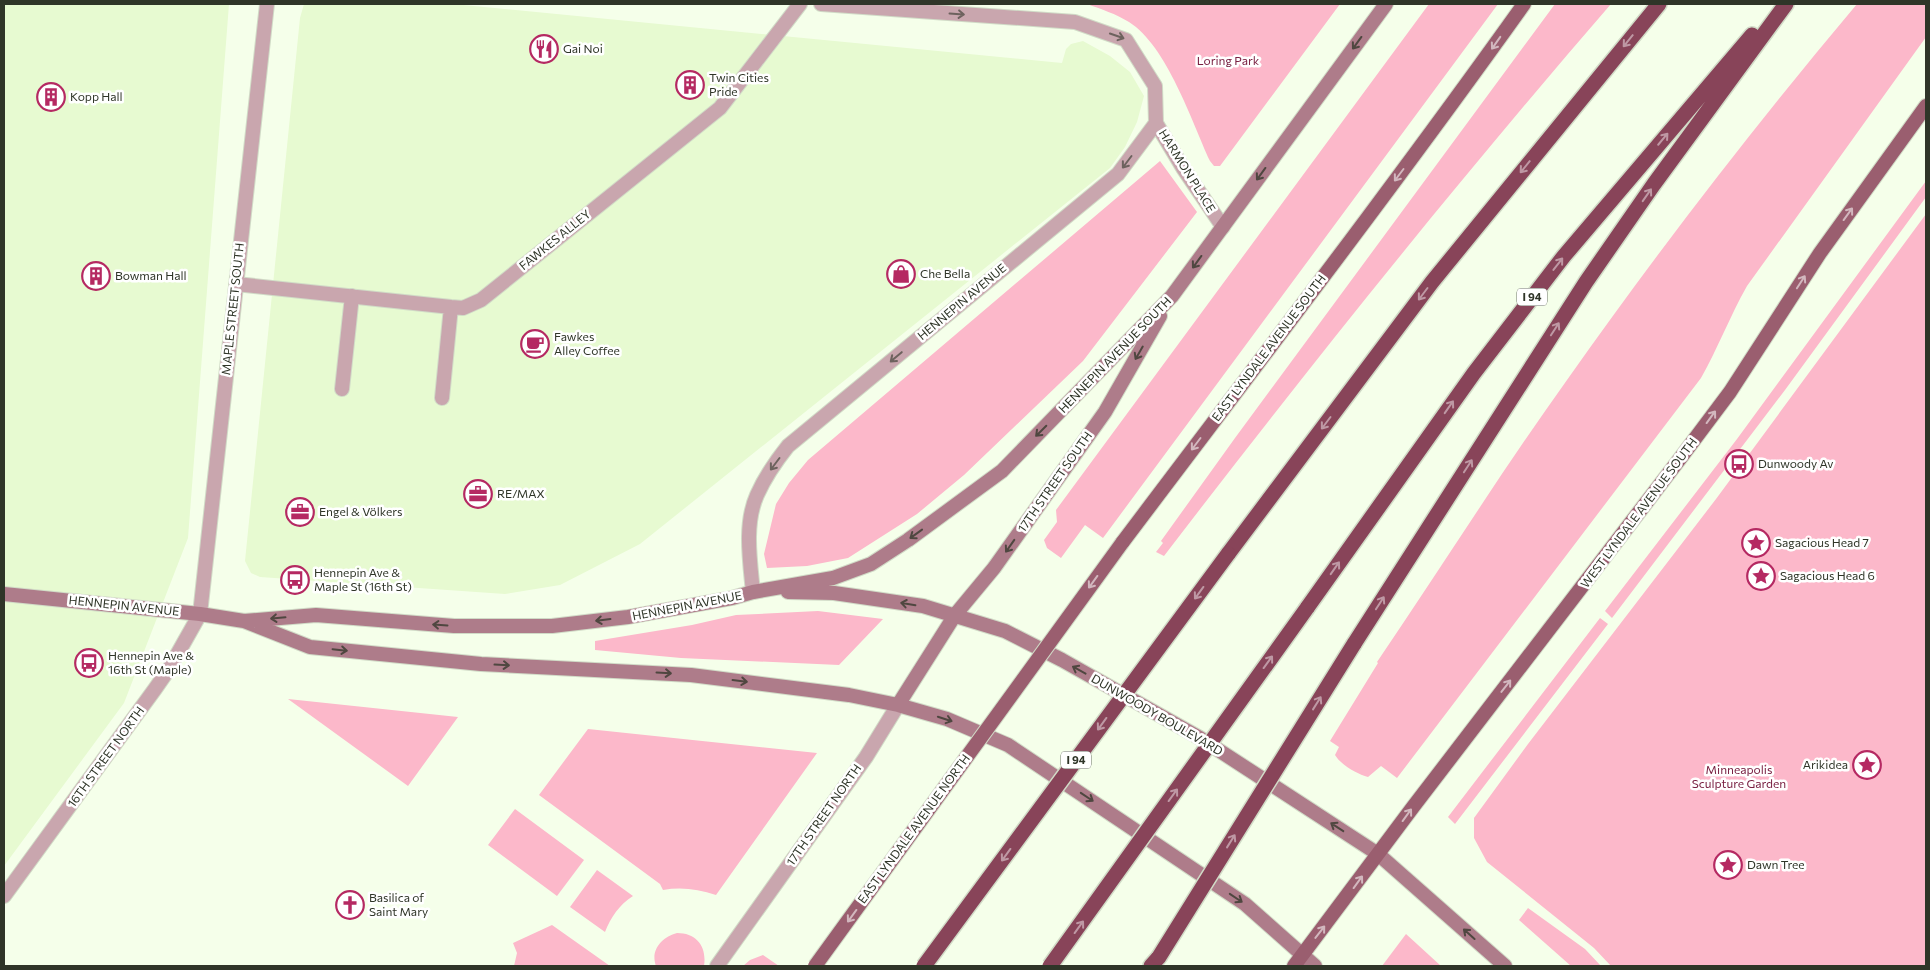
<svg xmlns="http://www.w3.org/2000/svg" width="1930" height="970" viewBox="0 0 1930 970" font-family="Commissioner,sans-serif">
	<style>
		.built { fill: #e7fad1 }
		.green { fill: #fcb8ca }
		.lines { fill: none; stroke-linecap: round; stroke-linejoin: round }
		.service-casing { stroke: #d1dbc7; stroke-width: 16 }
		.minor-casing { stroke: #d1dbc7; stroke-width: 16 }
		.tertiary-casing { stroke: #d1dbc7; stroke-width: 16 }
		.secondary-casing { stroke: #d1dbc7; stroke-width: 16 }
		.primary-casing { stroke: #d1dbc7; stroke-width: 16 }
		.motorway-casing { stroke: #d1dbc7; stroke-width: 18 }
		.service { stroke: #c9a6ae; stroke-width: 14 }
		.minor { stroke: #c9a6ae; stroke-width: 14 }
		.tertiary { stroke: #c9a6ae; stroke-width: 14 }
		.secondary { stroke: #ae7c8a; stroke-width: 14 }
		.primary { stroke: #9a5e6f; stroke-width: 14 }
		.motorway { stroke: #884459; stroke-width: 15 }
		.primary-bridge-casing { stroke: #d1dbc7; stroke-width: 16; stroke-linecap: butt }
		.motorway-bridge-casing { stroke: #d1dbc7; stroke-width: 18; stroke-linecap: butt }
		.primary-bridge { stroke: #9a5e6f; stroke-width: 14 }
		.motorway-bridge { stroke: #884459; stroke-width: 15 }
		.oneway { stroke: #6d625e }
		.oneway2 { stroke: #be98a4 }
		.oneway3 { stroke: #4f4740 }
		.oneway4 { stroke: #d2b7be }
		.labels { text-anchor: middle; stroke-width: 5; stroke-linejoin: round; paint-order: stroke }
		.shield { fill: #fff; stroke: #6d7268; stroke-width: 1 }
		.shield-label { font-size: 11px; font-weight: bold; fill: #2f3528 }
		.poi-label { font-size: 12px; fill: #2f3528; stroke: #fff; text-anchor: start }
		.park-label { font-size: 12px; fill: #792042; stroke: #fff }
		.street-label { font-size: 12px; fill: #2f3528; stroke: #fff }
	</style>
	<rect width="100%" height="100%" fill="#f5ffea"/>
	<path class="built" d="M4,4H229L188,538L124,703L4,866Z
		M304,4H453L1062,63L1066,49L1071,44L1083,41L1110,56L1130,72L1144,96L1137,122L1125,147L1110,168L640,544L560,585L505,594L260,577L251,573L245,561L300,18Z"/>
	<path class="green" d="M1087,4H1340L1220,166H1214L1210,161C1192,122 1167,46 1129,22C1116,14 1101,9 1087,4Z
		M1429,4H1498L1103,538L1085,525L1061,558L1047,548L1044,540L1057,522L1056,510Z
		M1555,4H1611C1456,183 1308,368 1164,556L1156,552L1163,543L1161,541L1235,438Z
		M1857,4H1926V37L1747,286C1730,316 1718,348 1701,378L1397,778L1381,766L1368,777C1357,774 1341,765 1335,755L1339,747L1330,741L1378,663L1377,662C1441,568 1501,472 1567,380C1658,251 1755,125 1857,4Z
		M1160,161L1197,212L1083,361L964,475L917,514L848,558L807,566L767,568L764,554L776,504L789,483L808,460Z
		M1926,181V197L1785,390L1612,618L1605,611L1737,439Z
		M1926,214V966H1611L1594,948L1487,862L1474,838V818L1528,744L1716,499Z
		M818,611L883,619L839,665L681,658L595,650V641L692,625L736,615Z
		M1600,618L1608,624L1455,824L1448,817Z
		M288,699L458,717L408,786Z
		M588,729L817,753L716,895C698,889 681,887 663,890L660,884L539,795Z
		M515,809L584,860L557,896L488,845Z
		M597,870L633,896C619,905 611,917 605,932L570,907Z
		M1528,908L1585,949L1601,966H1571L1519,920Z
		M552,925L610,966H514L517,953L513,943Z
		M677,933C697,933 707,947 704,966H656C650,950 662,937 677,933Z
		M1406,934L1441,966H1382Z
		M763,955L779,966H743L750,960Z"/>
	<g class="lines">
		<defs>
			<path id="service" d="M236,284L451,307L463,308L481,300L720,108L800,4
				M342,389L352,296
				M442,398L451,307"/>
			<path id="minor" d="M821,4L1075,22L1126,40L1155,86L1156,123L1183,168L1223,227
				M753,592C750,561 744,524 757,495C765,477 776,461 788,446L1118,174L1156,123
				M200,614L267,4
				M717,966L866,757L898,705"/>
			<path id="tertiary" d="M4,896L155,689L169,669L200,614"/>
			<path id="secondary" d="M788,592L834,593L923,606L1005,631L1062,660L1200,738L1378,854L1505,966
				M4,594L200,614L244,621L310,647L481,664L691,675L849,695L898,705L947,719L1008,745L1245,904L1315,966
				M244,621L316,615L454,626H552L628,617L732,598L753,592L833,578L871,564L908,540L1002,471L1172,296L1386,4
				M898,705L955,615L994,568L1105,412L1160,316"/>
			<path id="primary" d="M1122,543C1257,364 1394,186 1524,4
				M1294,966L1413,807L1682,456L1730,392L1820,253L1926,106"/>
			<path id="motorway" d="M1228,554L1432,282L1659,4
				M1307,608L1474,373L1564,256L1752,35
				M1354,644L1586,282L1654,184L1786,4
				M1151,966L1159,957"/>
		</defs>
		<use href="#service" class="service-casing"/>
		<use href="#minor" class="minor-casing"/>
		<use href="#tertiary" class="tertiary-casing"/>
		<use href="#secondary" class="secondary-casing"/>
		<use href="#primary" class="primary-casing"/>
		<use href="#motorway" class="motorway-casing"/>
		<use href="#service" class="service"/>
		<use href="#minor" class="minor"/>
		<use href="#tertiary" class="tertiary"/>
		<use href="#secondary" class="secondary"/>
		<use href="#primary" class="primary"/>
		<use href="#motorway" class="motorway"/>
		<defs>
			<path id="primary-bridge" d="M815,966L1122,543"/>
			<path id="motorway-bridge" d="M1159,957L1354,644
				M924,966L1228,554
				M1050,966L1307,608"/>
		</defs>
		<use href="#primary-bridge" class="primary-bridge-casing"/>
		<use href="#motorway-bridge" class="motorway-bridge-casing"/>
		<use href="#primary-bridge" class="primary-bridge"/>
		<use href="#motorway-bridge" class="motorway-bridge"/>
	</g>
	<defs><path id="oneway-shaft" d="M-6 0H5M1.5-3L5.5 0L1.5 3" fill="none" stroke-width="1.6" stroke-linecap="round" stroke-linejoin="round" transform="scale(1.25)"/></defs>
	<g class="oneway">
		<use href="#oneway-shaft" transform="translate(957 14) rotate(4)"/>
		<use href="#oneway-shaft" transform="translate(1117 36) rotate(19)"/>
		<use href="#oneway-shaft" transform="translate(1127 162) rotate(127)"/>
		<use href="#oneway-shaft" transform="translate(896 357) rotate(140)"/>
		<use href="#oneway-shaft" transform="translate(775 464) rotate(127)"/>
	</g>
	<g class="oneway2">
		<use href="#oneway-shaft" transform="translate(1628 41) rotate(129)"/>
		<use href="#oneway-shaft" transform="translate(1663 139) rotate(-50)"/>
		<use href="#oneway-shaft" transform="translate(1525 167) rotate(129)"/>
		<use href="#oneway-shaft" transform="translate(1647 195) rotate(-55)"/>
		<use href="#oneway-shaft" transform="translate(1558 264) rotate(-52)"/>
		<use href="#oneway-shaft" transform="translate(1423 294) rotate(127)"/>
		<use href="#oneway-shaft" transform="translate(1555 329) rotate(-57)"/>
		<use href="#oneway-shaft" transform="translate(1449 407) rotate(-55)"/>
		<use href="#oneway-shaft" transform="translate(1326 423) rotate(127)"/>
		<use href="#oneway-shaft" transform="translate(1468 466) rotate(-57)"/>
		<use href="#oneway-shaft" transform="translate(1335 568) rotate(-55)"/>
		<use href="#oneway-shaft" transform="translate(1199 593) rotate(126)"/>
		<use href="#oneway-shaft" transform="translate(1380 603) rotate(-57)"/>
		<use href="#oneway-shaft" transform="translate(1268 662) rotate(-54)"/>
		<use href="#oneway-shaft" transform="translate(1317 703) rotate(-58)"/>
		<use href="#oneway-shaft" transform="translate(1102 724) rotate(126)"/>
		<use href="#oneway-shaft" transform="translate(1173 795) rotate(-54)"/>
		<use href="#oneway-shaft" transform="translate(1231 841) rotate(-58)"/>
		<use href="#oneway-shaft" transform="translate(1006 855) rotate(126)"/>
		<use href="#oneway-shaft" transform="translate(1079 927) rotate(-54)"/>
	</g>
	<g class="oneway3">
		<use href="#oneway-shaft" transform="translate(1357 43) rotate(126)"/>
		<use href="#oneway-shaft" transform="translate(1261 174) rotate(126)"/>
		<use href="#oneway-shaft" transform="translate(1197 262) rotate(126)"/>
		<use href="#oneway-shaft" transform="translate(1139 353) rotate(120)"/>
		<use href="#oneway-shaft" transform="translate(1041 431) rotate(135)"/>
		<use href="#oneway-shaft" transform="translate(916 534) rotate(144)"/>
		<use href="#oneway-shaft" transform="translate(1010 546) rotate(125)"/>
		<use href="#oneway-shaft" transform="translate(908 604) rotate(-171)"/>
		<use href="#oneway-shaft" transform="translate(278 618) rotate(175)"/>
		<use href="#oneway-shaft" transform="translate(603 620) rotate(173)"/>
		<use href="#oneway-shaft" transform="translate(440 625) rotate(-176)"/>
		<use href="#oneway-shaft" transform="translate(340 650) rotate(6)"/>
		<use href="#oneway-shaft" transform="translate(502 665) rotate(3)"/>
		<use href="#oneway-shaft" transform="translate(1079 670) rotate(-151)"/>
		<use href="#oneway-shaft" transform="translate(664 673) rotate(3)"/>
		<use href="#oneway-shaft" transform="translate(740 681) rotate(7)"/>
		<use href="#oneway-shaft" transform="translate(945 719) rotate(18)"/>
		<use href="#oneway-shaft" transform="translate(1087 797) rotate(34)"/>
		<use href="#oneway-shaft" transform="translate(1337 827) rotate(-147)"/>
		<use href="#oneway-shaft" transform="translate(1236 898) rotate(34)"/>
		<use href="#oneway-shaft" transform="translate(1469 934) rotate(-138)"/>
	</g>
	<g class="oneway4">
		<use href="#oneway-shaft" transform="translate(1496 43) rotate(125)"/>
		<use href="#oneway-shaft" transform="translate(1399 175) rotate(127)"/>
		<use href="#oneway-shaft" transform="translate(1848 214) rotate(-54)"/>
		<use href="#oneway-shaft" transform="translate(1801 282) rotate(-57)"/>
		<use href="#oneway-shaft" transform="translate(1711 417) rotate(-54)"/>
		<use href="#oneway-shaft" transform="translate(1196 444) rotate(127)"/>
		<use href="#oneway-shaft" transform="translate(1093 582) rotate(126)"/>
		<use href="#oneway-shaft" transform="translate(1506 686) rotate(-52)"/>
		<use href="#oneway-shaft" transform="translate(1407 815) rotate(-54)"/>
		<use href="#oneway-shaft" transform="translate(1358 882) rotate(-54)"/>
		<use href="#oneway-shaft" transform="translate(852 916) rotate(126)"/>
		<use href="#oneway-shaft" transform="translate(1320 932) rotate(-52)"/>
	</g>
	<defs>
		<symbol id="restaurant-ring" viewBox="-11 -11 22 22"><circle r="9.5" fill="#fff" stroke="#b52962" stroke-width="1.5"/><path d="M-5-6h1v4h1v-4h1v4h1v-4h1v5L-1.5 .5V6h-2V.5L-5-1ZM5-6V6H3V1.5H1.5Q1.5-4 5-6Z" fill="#b52962"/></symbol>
		<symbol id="building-ring" viewBox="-11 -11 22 22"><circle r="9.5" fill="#fff" stroke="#b52962" stroke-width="1.5"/><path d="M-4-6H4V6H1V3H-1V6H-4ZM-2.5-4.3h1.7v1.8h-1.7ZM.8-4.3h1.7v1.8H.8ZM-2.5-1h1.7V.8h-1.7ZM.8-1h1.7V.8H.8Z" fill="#b52962"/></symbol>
		<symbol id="shop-ring" viewBox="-11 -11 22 22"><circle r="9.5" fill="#fff" stroke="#b52962" stroke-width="1.5"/><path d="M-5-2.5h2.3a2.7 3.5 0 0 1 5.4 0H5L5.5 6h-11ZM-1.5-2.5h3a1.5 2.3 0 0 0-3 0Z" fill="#b52962"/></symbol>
		<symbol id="cafe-ring" viewBox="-11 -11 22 22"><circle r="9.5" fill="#fff" stroke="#b52962" stroke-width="1.5"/><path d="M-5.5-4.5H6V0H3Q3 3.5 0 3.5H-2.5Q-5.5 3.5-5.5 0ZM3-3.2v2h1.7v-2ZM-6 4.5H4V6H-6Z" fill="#b52962"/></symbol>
		<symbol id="bus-ring" viewBox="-11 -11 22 22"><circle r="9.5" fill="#fff" stroke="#b52962" stroke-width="1.5"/><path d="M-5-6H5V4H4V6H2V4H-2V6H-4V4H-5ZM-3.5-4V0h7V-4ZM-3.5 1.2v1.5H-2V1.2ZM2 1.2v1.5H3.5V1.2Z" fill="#b52962"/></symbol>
		<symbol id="office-ring" viewBox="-11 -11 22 22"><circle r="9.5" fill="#fff" stroke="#b52962" stroke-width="1.5"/><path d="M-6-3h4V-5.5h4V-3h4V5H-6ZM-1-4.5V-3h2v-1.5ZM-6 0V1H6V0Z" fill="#b52962"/></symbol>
		<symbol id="sight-ring" viewBox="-11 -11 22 22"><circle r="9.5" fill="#fff" stroke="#b52962" stroke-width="1.5"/><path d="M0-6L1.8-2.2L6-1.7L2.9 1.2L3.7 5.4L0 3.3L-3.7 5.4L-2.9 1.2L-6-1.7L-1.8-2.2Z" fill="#b52962"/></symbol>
		<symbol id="church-ring" viewBox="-11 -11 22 22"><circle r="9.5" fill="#fff" stroke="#b52962" stroke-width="1.5"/><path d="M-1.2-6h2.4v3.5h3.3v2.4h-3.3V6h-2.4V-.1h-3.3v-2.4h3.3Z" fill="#b52962"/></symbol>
	</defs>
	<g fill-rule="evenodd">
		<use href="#restaurant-ring" x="528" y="33" width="32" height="32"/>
		<use href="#building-ring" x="674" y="69" width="32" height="32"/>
		<use href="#building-ring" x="35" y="81" width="32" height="32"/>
		<use href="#shop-ring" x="885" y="258" width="32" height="32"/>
		<use href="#building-ring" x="80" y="260" width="32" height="32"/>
		<use href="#cafe-ring" x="519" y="328" width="32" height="32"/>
		<use href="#bus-ring" x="1723" y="448" width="32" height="32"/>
		<use href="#office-ring" x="462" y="478" width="32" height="32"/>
		<use href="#office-ring" x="284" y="496" width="32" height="32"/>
		<use href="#sight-ring" x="1740" y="527" width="32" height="32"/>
		<use href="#sight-ring" x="1745" y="560" width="32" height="32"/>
		<use href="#bus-ring" x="279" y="564" width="32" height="32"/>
		<use href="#bus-ring" x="73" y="647" width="32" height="32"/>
		<use href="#sight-ring" x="1851" y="749" width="32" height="32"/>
		<use href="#sight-ring" x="1712" y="849" width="32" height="32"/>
		<use href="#church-ring" x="334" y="889" width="32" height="32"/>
	</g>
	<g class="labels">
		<g class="shield">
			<rect x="1517" y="288.5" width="30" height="17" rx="4"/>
			<rect x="1061" y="751.5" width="30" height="17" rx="4"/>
		</g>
		<g class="shield-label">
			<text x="1532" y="301">I 94</text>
			<text x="1076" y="764">I 94</text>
		</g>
		<g class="poi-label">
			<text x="563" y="53">Gai Noi</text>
			<text x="709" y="82">Twin Cities<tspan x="709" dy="14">Pride</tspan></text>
			<text x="70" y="101">Kopp Hall</text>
			<text x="920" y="278">Che Bella</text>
			<text x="115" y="280">Bowman Hall</text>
			<text x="554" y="341">Fawkes<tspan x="554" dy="14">Alley Coffee</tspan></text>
			<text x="1758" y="468">Dunwoody Av</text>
			<text x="497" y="498">RE/MAX</text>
			<text x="319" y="516">Engel &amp; Völkers</text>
			<text x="1775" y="547">Sagacious Head 7</text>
			<text x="314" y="577">Hennepin Ave &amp;<tspan x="314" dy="14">Maple St (16th St)</tspan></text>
			<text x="1780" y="580">Sagacious Head 6</text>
			<text x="108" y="660">Hennepin Ave &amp;<tspan x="108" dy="14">16th St (Maple)</tspan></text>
			<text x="1848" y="769" text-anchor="end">Arikidea</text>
			<text x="1747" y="869">Dawn Tree</text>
			<text x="369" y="902">Basilica of<tspan x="369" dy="14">Saint Mary</tspan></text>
		</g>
		<g class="park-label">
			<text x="1228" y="65">Loring Park</text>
			<text x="1739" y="774">Minneapolis<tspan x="1739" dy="14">Sculpture Garden</tspan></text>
		</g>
		<g class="street-label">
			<text transform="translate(1187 171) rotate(58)" y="4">HARMON PLACE</text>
			<text transform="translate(555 240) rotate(-39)" y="4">FAWKES ALLEY</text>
			<text transform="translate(962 302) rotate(-40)" y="4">HENNEPIN AVENUE</text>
			<text transform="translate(233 309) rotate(-84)" y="4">MAPLE STREET SOUTH</text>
			<text transform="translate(1269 348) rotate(-53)" y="4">EAST LYNDALE AVENUE SOUTH</text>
			<text transform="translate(1115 355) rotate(-46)" y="4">HENNEPIN AVENUE SOUTH</text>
			<text transform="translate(1055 482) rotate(-55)" y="4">17TH STREET SOUTH</text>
			<text transform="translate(1639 513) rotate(-53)" y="4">WEST LYNDALE AVENUE SOUTH</text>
			<text transform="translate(124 606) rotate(6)" y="4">HENNEPIN AVENUE</text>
			<text transform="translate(687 606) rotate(-11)" y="4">HENNEPIN AVENUE</text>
			<text transform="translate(1157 715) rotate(30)" y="4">DUNWOODY BOULEVARD</text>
			<text transform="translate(106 757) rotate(-54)" y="4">16TH STREET NORTH</text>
			<text transform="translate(824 815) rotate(-55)" y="4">17TH STREET NORTH</text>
			<text transform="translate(914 829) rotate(-54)" y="4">EAST LYNDALE AVENUE NORTH</text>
		</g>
	</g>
	<rect width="1930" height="970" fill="none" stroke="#2f3528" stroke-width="10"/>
</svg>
